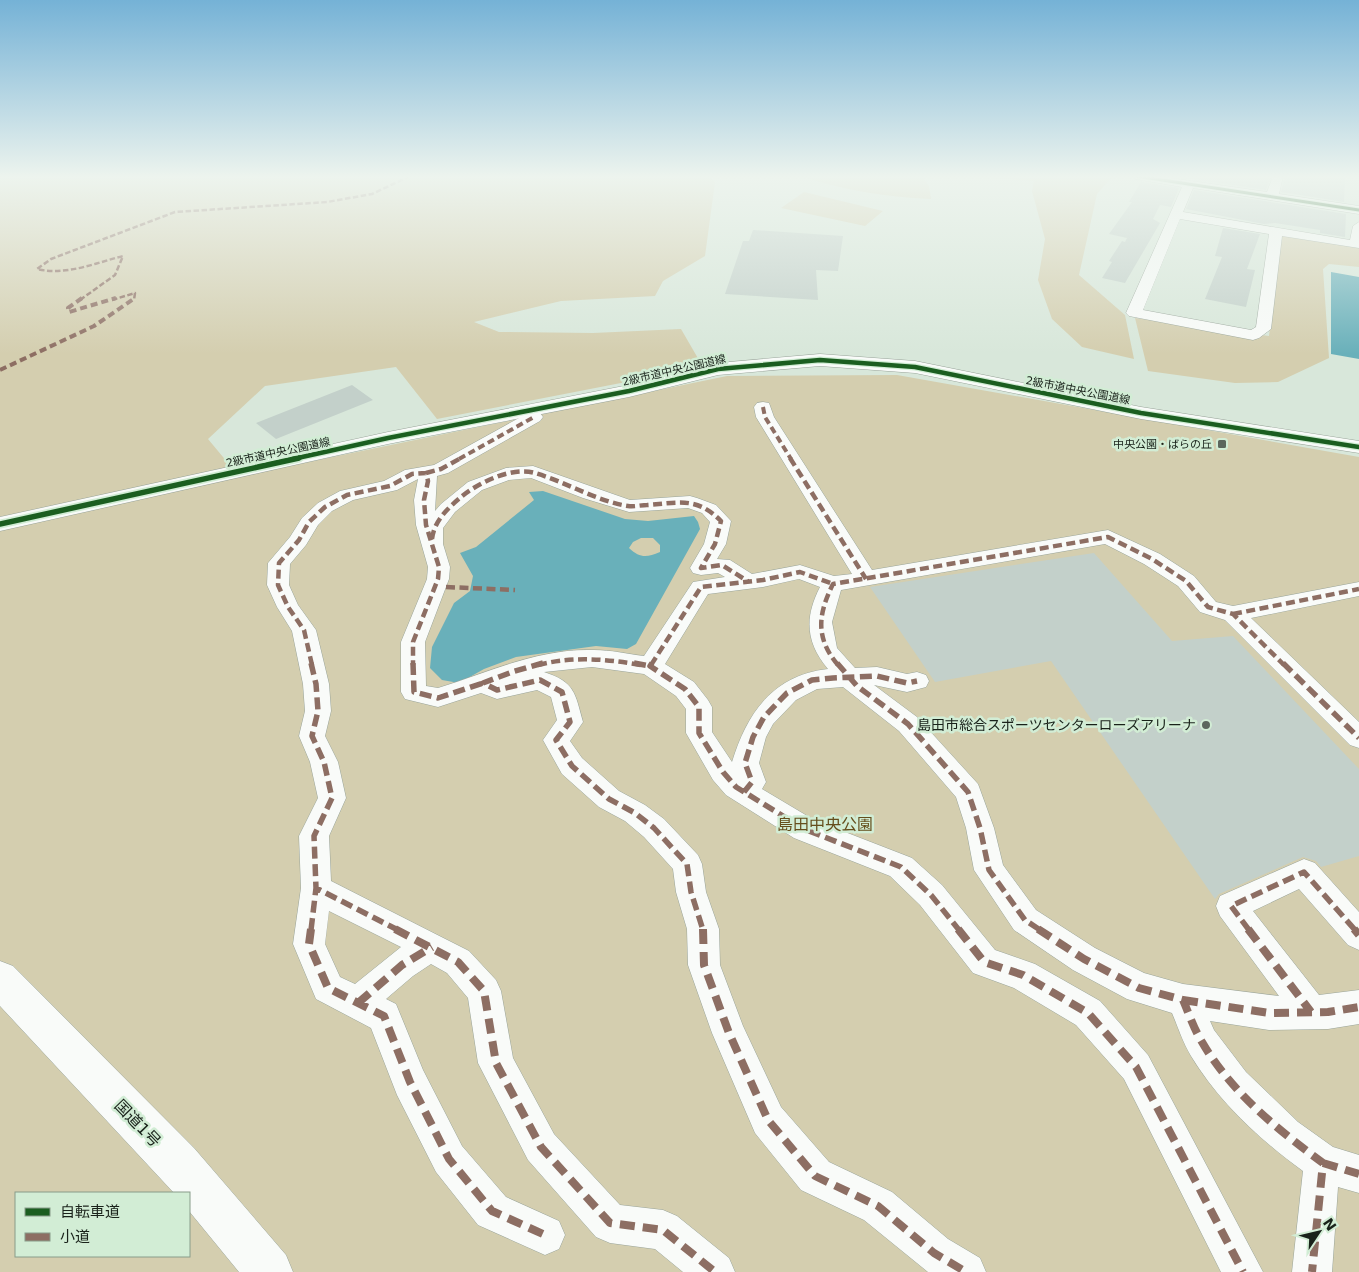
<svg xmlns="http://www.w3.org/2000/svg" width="1359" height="1272" viewBox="0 0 1359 1272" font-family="'DejaVu Sans','Noto Sans JP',sans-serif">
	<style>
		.green { fill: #d4ceaf; fill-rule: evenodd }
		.water { fill: #69b0ba; fill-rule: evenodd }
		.building { fill: #c3d0ca }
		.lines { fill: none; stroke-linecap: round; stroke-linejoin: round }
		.street-casing { stroke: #99a49a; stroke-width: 1 }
		.secondary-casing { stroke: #99a49a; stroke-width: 1 }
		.highway-casing { stroke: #99a49a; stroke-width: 1 }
		.street { fill: #f9fbf9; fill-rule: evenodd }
		.secondary { fill: #f9fbf9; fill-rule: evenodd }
		.highway { fill: #f9fbf9; fill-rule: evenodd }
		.quiet-far4 { stroke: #8d6e63; stroke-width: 2.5; stroke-dasharray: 5.5 2.5; stroke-linecap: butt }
		.quiet-far3 { stroke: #8d6e63; stroke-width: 4; stroke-dasharray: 7 4; stroke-linecap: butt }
		.quiet-far2 { stroke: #8d6e63; stroke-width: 4.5; stroke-dasharray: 9 4.5; stroke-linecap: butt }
		.quiet-far1 { stroke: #8d6e63; stroke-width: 5.5; stroke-dasharray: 12 5.5; stroke-linecap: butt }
		.quiet { stroke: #8d6e63; stroke-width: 8; stroke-dasharray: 15 8; stroke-linecap: butt }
		.cycleway-far2-casing { stroke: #d2edd5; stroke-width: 5 }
		.cycleway-far1-casing { stroke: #d2edd5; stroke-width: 7 }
		.cycleway-casing { stroke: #d2edd5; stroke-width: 9 }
		.cycleway-far2 { stroke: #1b5e20; stroke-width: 3 }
		.cycleway-far1 { stroke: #1b5e20; stroke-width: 4.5 }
		.cycleway { stroke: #1b5e20; stroke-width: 5.5 }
		.poi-dot { fill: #5c675d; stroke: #d2edd5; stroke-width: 2 }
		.labels { text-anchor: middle; stroke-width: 5; stroke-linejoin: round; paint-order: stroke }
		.far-street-label { font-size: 11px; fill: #19221a; stroke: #d2edd5 }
		.far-poi-label { font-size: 11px; fill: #19221a; stroke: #d2edd5; text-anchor: end }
		.poi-label { font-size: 14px; fill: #19221a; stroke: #d2edd5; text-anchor: end }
		.near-park-label { font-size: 16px; fill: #654e1c; stroke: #d2edd5 }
		.near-street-label { font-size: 16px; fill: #19221a; stroke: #d2edd5 }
	</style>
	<rect width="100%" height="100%" fill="#d8e7da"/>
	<path class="green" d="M0,176H709L715,182L705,256L663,281L655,296L561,301L474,322L499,332L593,333L681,329L703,367L437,419L396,367L265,386L208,439L228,463L274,469L727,376L897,375L1359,457V1272H0ZM16,1193H189V1256H16Z
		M800,176H922L929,186L931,199C884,197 844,190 800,176Z
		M970,176H1113L1097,194L1079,275L1125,315L1134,359L1082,347L1052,319L1038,280L1045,239L1032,191L1034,181Z
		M804,192L883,211L865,226L781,208Z
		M1281,233L1359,247V267L1329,264L1323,269L1329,358L1278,382L1235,383L1148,371L1135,318L1269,336Z"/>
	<path class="water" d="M1331,272L1359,277V359L1331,354Z
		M543,491L625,519L648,521L694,516L698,522L700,529L636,644L627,649L596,646L516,657L484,669L459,683L442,680L430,668L432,647L454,603L470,591L473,576L460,553L476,547L534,500L529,492ZM641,538H653L660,545V552C646,558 640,558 629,548L633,542Z"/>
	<path class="building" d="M1174,176H1271L1266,190Z
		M1285,176H1326L1345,178L1344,202L1281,192Z
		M1141,182L1179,188L1171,207L1160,205L1153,219L1160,223L1125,283L1102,278L1112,262L1109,261L1122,241L1125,242L1127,238L1109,234L1132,202H1129Z
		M1194,190L1346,214L1345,237L1320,233V230L1275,223L1264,224L1186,209Z
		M1223,228L1260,234L1247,269L1255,270L1246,307L1205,299L1222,257L1215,256Z
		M753,230L843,236L838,271L816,270L818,300L725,294L743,241H749Z
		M352,385L373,400L276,439L256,423Z
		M1094,553L1172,641L1233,636L1359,769V856L1321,867L1316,861L1303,857L1219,894L1215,899L1051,661L935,682L870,587Z"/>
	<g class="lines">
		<defs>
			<path id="street" d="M1130,176H1156L1267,192L1273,176H1283L1279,194L1359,206V214L1193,188L1183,212L1350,240L1353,226L1359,222V248L1282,236L1271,329L1259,338L1253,340L1129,316L1126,313L1182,187L1136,179ZM1180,219L1269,234L1256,327L1251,330L1143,310Z
				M763,402L769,403L774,417L872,570L1108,530L1160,554L1194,576L1216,602L1233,606L1359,582V596L1251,618L1359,722V748L1350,745L1225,620L1200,612L1178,586L1144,564L1105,544L841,590L832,622L837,648L855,668L877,667L907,674L917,672L926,675L929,681L926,687L907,692L874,685L917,717L978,784L994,828L1003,865L1036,910L1095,948L1144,973L1183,984L1279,996L1220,916L1216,906L1220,896L1304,859L1315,863L1359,912V950L1348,945L1299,889L1253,911L1319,995L1359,990V1024L1328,1029L1269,1030L1210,1021L1214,1030L1246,1072L1298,1122L1333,1147L1359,1155V1193L1338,1187L1332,1272H1292L1303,1171C1259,1139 1219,1102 1191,1056C1183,1043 1178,1027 1172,1013L1127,999L1073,970L1014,930L974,870L966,828L956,797L899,731L843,687L817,689L796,700L773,724L766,737L759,763L766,782L762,789L814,820L912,858L942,885L995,950L1035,964L1100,1001L1148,1055L1263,1272H1221L1124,1079L1076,1025L1014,988L973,973L920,905L890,876L794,838L726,795L713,780L686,733V709L676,696L644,674L592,667L544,672C575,682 575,693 583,722L570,741L582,758L619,791L645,805L664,819L698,855L702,864L706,892L719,929L720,965L743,1026L781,1107L829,1162L892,1192L948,1239L980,1258L986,1272H928L864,1220L801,1190L755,1133L712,1033L688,965L687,929L676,892L673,869L644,837L625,821L599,807L562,774L543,740L557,720L551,697L537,690L497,699L481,693L438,707L405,699L401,692V642L427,579L428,567L416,525L414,500L418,479L397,490L353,500L332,511L318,525L306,545L290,564L289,585L298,605L316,630L329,684L331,711L325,736L338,762L346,798L329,836L331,881L469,951L496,980L501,991L513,1058L554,1134L620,1205L663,1210L677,1216L729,1258L735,1272H683L655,1249L610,1243L596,1237L528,1160L478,1063L468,998L447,973L431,964L413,976L386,999L396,1004L423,1070L462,1146L506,1197L559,1221L565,1235L559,1249L545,1255L478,1225L436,1172L397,1095L371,1028L316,999L293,944L301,888L299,836L318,798L310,762L299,736L305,711L303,684L292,631L277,607L267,585L268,563L290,537L302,518L318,503L340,491L384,481L405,470L434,465L528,413L534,412L540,413L543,417L540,421L448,473L437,476L435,511L441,504L468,482L506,468L533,466L630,500L690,496L697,498L716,505L731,521L726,544L717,559L730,560L752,574L800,565L834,576L852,574L756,417L754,407L757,403ZM531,478L583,498L629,512L688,508L702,513L710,522L704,544L690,568L693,573L701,575L718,573L725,577L693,582L644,656C627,654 611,650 594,650C539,648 489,672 438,688L426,686L425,642L449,579L450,567L443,544V528L455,512L482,490L509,480ZM799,579L820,587C804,618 806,643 828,669C773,675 747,713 732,762L712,732V707L708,700L694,682L665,664L708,594L763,587ZM329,911L401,947L355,984L340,977L325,944Z"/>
			<path id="secondary" d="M820,354L915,361L1141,407L1359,441V453L1141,419L915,373L820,366L718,375L629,397L388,444L0,531V517L388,432L629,385L718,363Z"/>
			<path id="highway" d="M0,961L13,966L194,1148L286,1255L293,1272H239L189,1211V1193H174L0,1006Z"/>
		</defs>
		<use href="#street" class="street-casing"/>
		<use href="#secondary" class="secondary-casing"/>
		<use href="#highway" class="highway-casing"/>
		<use href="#street" class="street"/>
		<use href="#secondary" class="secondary"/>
		<use href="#highway" class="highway"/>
		<path class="quiet-far4" d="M80,300L115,275L123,256C95,263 66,276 37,269L51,259L175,212L327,202L372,194L410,176
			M112,300L135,293L134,300"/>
		<path class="quiet-far3" d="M82,298L68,308L69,312L116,298
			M0,370L94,326L135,298
			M763,407L765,417L791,459
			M459,459L534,417"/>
		<path class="quiet-far2" d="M790,458L866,579
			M426,473L441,469L461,458
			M432,539C434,521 448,508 461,497C478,483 512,466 535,473C566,482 596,501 628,506C634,507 641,505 647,505C679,503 696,496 721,521L715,544L701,568L722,565L749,582
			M446,587L515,590
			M1233,614L1359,589
			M312,665L304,630L288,607L278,585L279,563L299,540L309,522L325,507L347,495L390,486L412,474L426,473L428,481L424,500L426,525L439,567L438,579L413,642V665
			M538,665C573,656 606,659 641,665
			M651,665L701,587L763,580L800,572L833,584
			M838,665C815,638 818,614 833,584L1108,537L1152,559L1186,581L1208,607L1233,614L1284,665"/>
		<path class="quiet-far1" d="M311,663L316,684L318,711L312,736L324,762L332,798L314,836L316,888L398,930
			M413,663L414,692L438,698L483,683
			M543,663L512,672L483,683L497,690L540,680L562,692L570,722L556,740L572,766L609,799L635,813L654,828L687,864L691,892L703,930
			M634,663L650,666
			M652,663L650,666L685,689L699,707V733L723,772L736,787L804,829L901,867L931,895L959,930
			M837,663L857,686L908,724L968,792L980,828L989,870L1025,920L1040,930
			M1283,663L1359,738
			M744,792L752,782L745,763L753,737L764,717L787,693L812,680L833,678L877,676L907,683L917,681
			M311,930L316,888
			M1249,930L1231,906L1304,872L1355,930"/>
		<path class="quiet" d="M311,929L309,944L328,988L384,1016L410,1082L449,1159L492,1211L545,1235
			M395,929L458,962L484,991L496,1063L541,1147L610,1223L663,1230L715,1272
			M703,929L704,965L729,1033L768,1120L815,1176L878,1206L934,1253L966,1272
			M958,929L984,962L1023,975L1088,1013L1136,1067L1243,1272
			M1038,929L1084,959L1139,988L1183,1000C1189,1014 1194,1029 1202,1042C1231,1092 1278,1130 1323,1163L1312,1272
			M1248,929L1311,1012
			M1354,929L1359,935
			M1183,1000L1269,1013L1328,1012L1359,1007
			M358,1003L402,965L432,947
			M1323,1163L1359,1174"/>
		<defs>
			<path id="cycleway-far2" d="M1136,176L1359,210"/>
			<path id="cycleway-far1" d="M293,459L388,438L629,391L718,369L820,360L915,367L1141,413L1359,447"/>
			<path id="cycleway" d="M0,524L299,458"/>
		</defs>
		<use href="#cycleway-far2" class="cycleway-far2-casing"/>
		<use href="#cycleway-far1" class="cycleway-far1-casing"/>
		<use href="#cycleway" class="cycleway-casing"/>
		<use href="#cycleway-far2" class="cycleway-far2"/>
		<use href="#cycleway-far1" class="cycleway-far1"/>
		<use href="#cycleway" class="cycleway"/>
	</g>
	<linearGradient id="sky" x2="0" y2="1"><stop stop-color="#75b2d6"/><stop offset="0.5" stop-color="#edf4ee"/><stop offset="1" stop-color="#edf4ee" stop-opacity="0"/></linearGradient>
	<rect width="1359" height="354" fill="url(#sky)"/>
	<g class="poi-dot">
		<rect x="1217" y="439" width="10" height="10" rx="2.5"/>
		<circle cx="1206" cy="725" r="5"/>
	</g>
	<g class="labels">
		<g class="far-street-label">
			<text transform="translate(674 370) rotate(-13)" y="4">2級市道中央公園道線</text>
			<text transform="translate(1078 390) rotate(11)" y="4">2級市道中央公園道線</text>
			<text transform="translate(278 452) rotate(-12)" y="4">2級市道中央公園道線</text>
		</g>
		<g class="far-poi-label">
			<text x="1212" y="448">中央公園・ばらの丘</text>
		</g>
		<g class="poi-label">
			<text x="1196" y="730">島田市総合スポーツセンターローズアリーナ</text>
		</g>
		<g class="near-park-label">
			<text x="825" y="830">島田中央公園</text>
		</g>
		<g class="near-street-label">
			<text transform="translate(138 1123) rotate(46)" y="6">国道1号</text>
		</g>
	</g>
	<rect x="15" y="1192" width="175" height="65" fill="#d2edd5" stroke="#889c8a"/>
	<rect x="25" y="1208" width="25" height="8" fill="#1b5e20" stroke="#889c8a"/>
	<text x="60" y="1217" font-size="15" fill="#19221a">自転車道</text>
	<rect x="25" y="1233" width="25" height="8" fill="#8d6e63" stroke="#889c8a"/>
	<text x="60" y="1242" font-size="15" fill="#19221a">小道</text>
	<g transform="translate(1319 1232) rotate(55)" stroke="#d2edd5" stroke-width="4" paint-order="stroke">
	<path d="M0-4L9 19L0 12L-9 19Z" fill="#19221a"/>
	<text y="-8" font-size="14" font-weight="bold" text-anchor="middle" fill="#19221a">N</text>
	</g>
</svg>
